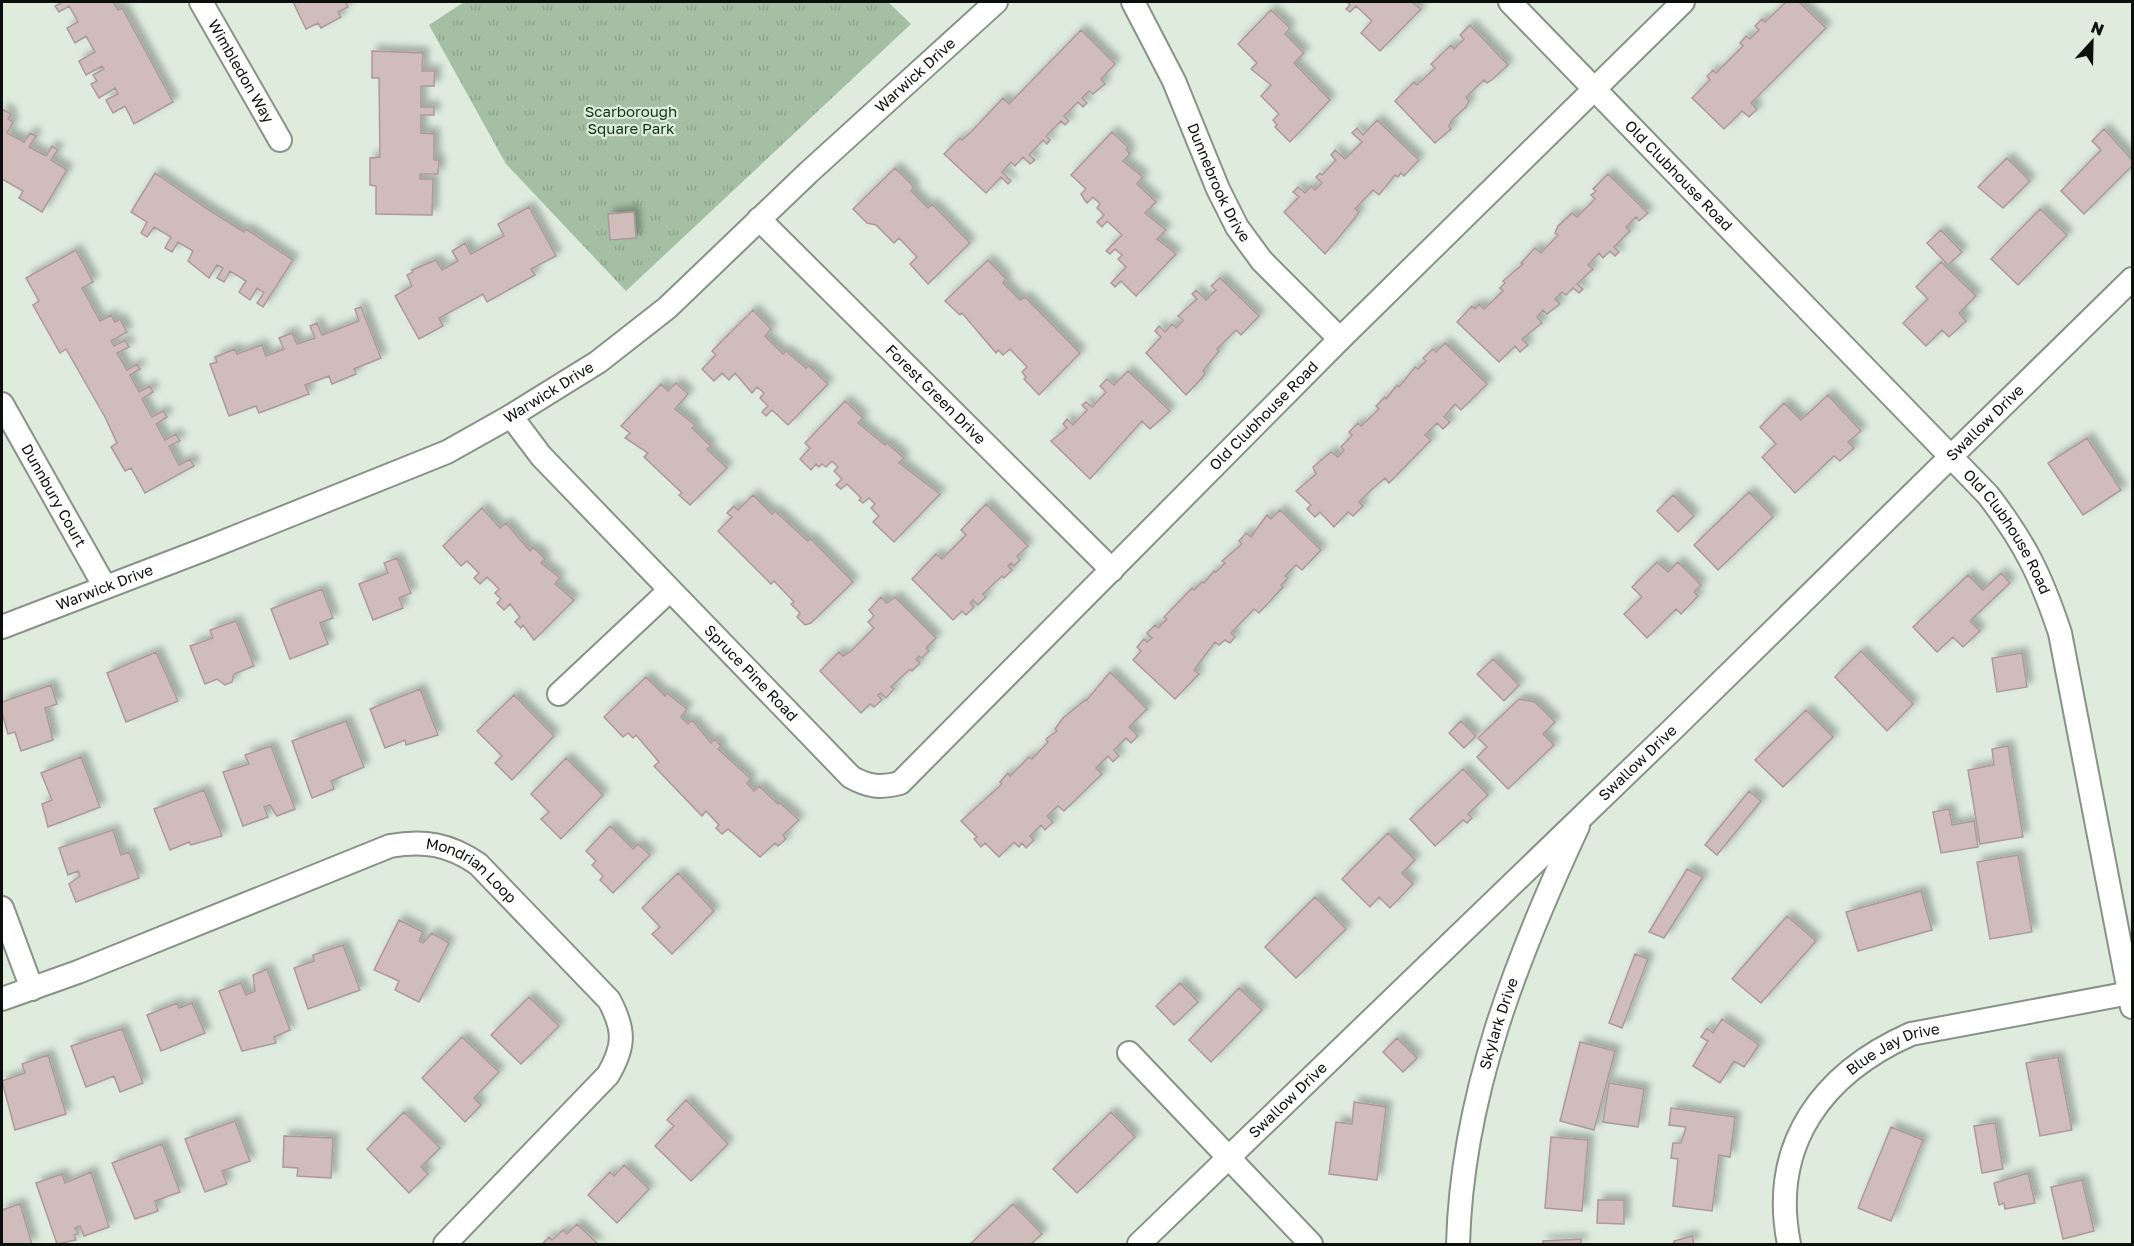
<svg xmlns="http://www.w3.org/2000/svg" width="2134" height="1246" viewBox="0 0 2134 1246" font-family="'Golos Text',sans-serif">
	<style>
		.park { fill: url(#park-tufts) }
		.building { fill: #d0bcbb; stroke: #ad9999; stroke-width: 1.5; filter: url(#shadow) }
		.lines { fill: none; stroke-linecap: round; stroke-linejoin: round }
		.street-casing { stroke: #879387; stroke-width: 26 }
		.street { stroke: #fff; stroke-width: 22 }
		.labels { text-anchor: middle; stroke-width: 4.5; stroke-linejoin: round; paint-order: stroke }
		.street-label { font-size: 15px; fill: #0c100c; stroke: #deebdd }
		.park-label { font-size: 15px; fill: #0e3611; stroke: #deebdd }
	</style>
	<defs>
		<pattern id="park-tufts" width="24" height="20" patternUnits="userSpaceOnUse" patternTransform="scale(1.5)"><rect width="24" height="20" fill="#a5bfa4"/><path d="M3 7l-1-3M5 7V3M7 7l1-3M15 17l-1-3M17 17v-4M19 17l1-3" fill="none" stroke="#8da38c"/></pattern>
		<filter id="shadow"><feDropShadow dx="5.5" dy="-5.5" stdDeviation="3" flood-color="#0004"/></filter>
	</defs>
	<rect width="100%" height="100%" fill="#deebdd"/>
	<path class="park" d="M464,2H888L911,24L626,291L506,164L429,25Z"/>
	<path class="building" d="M63,2H113L118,10L122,8L173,102L134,124L125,106L113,113L106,100L118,94L115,88L99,98L91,84L97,81L93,75L104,69L102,66L86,75L79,61L95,52L86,36L75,43L67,28L78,22L69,6L59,12L55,6Z
		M293,2H345L348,7L338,12L341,17L321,28L318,23L306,29Z
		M1347,2H1411L1421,9L1380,51L1361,33L1372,21L1356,6L1350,12L1346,9L1350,5Z
		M1786,2H1799L1826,28L1751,103L1757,109L1749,117L1742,111L1724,129L1692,98L1710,80L1707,76L1713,70L1716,73L1743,46L1740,43L1746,36L1750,39L1759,30L1755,26L1762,19L1765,22Z
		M1271,10L1290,28L1285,34L1304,53L1294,63L1330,100L1290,142L1275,127L1277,125L1273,120L1279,114L1261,96L1271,85L1251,69L1257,63L1238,44Z
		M1470,25L1508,65L1493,79L1487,83L1484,80L1466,97L1469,101L1466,107L1452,120L1449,126L1451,129L1435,143L1395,101L1414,82L1417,85L1435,68L1431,64L1451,45L1454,49L1464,39L1460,35Z
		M1081,30L1115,64L1101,79L1105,84L1093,94L1089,91L1082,98L1087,103L1083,107L1078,102L1064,116L1069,121L1065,125L1061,121L1046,136L1050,140L1047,144L1043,140L1029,155L1035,160L1030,164L1023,157L1015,166L1011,162L1002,172L1011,181L1008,184L1001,177L986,193L944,154L960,138L962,140L972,131L1003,98L1009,104Z
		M372,51L423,53L422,71H435L434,86H421V107H434V115H421V133L434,134V160H439L438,174H420V179H433L432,215L376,214V186L370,185V158L380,157L379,78H372Z
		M2,109L11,114L8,119L13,122L7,133L24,142L30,133L36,136L29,147L46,156L52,146L58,150L51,160L67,170L42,212L19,198L23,191L2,179Z
		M1377,120L1419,160L1404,176L1401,173L1398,177L1395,175L1379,195L1373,190L1355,209L1359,212L1355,218L1325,254L1284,212L1299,197L1293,192L1298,187L1305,193L1311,186L1315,190L1322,183L1316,177L1320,173L1322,175L1336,160L1331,155L1335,150L1345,159L1362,142L1352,133L1357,128L1363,135Z
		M2104,129L2132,160V166L2084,214L2061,191L2101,150L2092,141Z
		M1112,132L1128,147L1126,150L1130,154L1123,161L1143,177L1137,184L1156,202L1145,213L1166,230L1157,239L1176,254L1136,296L1121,281L1115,287L1111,283L1126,267L1118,259L1122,255L1115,249L1110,254L1106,251L1122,235L1107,221L1102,227L1097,222L1104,215L1097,208L1100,204L1093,197L1087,203L1084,199L1081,194L1086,189L1071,175Z
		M2007,158L2030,181L2003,208L1978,187Z
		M895,168L914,187L911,191L928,208L932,204L970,243L928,284L910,264L917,257L899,238L894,243L876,225L867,223L853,209Z
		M155,173L209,210L244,232L246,229L293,260L263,307L257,303L264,293L257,288L250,300L239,292L246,281L230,271L224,282L217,278L223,268L217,265L209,278L188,261L193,251L178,242L172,252L165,248L171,237L154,227L147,237L141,233L147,222L131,212Z
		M1608,174L1648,213L1639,221L1636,217L1626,227L1630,231L1614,247L1619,252L1615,256L1610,251L1603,258L1599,253L1588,265L1593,269L1577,284L1583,289L1579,293L1573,288L1566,295L1562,292L1555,299L1560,304L1547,314L1543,310L1537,317L1542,323L1522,339L1528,345L1520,352L1515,346L1499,362L1457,322L1472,306L1475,309L1479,304L1484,309L1503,291L1500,288L1505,283L1503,281L1523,264L1521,263L1535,248L1541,253L1558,235L1555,233L1558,226L1572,213L1577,217L1595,199L1591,195L1596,191L1593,189Z
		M529,207L556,256L531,269L535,275L487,302L483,294L439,318L443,326L419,339L395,296L412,286L407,275L413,272L412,270L436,260L442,270L458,261L452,251L465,243L471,254L504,236L498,224Z
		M2040,209L2067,235L2018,285L1991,259Z
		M634,212L636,238L610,240L608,214Z
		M1941,230L1962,252L1948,265L1927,243Z
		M76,250L93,282L82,288L100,321L111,315L115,322L120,319L127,332L111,341L114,346L125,340L129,347L117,353L127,370L137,364L140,369L130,375L139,392L150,386L153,392L142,399L152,417L163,411L167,417L156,424L165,440L176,434L180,441L169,446L179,465L190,459L194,466L145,493L131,468L125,471L111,447L117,443L105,417L66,349L60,353L33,305L39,301L26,278Z
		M988,260L1006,279L1003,283L1020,300L1025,297L1080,353L1039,395L1024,379L1026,377L1022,372L1027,367L1010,349L1003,355L998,350L996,353L962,313L960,315L945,301Z
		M1941,262L1976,296L1959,313L1966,321L1949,337L1942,330L1926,346L1903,323L1928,299L1916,287Z
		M1220,278L1259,316L1241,335L1236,330L1217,349L1219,351L1203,371L1205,373L1202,378L1186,395L1146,353L1161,337L1155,331L1159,326L1165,332L1172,324L1176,328L1183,320L1178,316L1197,299L1192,294L1196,290L1206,300L1216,290L1211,286Z
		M361,307L381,358L354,369L356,374L332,384L329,376L305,385L309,394L259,413L256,406L229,416L210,364L217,362L215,357L235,349L237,354L262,345L266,356L284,349L279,338L292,333L297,344L315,338L310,326L317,323L322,335L359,321L355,309Z
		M753,310L771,329L765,336L783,354L786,351L806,368L809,366L828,384L788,425L772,410L766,416L762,412L768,406L760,398L764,393L757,387L752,393L735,373L729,380L722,373L714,381L702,369L716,355L712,351Z
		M1445,343L1487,384L1461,410L1455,404L1444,417L1450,422L1443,429L1437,423L1425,435L1431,440L1389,483L1385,478L1370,491L1359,502L1363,506L1353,516L1348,512L1334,527L1320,512L1315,517L1307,509L1311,505L1296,491L1316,474L1313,467L1331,452L1338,457L1344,450L1341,447L1352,435L1349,432L1358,423L1361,426L1379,409L1376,406L1385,397L1386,399L1397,385L1399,387L1415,367L1418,369L1426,361L1423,358L1433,349L1436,352Z
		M1128,371L1170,411L1150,429L1142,421L1090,479L1051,441L1067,428L1063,424L1067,419L1073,425L1087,410L1082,405L1086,402L1092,407L1106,392L1100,386L1107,379L1114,385Z
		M676,383L688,394L675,409L695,425L692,428L711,446L707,449L727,468L690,505L679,495L682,493L644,457L648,453L625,438L630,433L621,426L661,384L668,391Z
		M1828,395L1861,431L1848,442L1854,448L1840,461L1834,456L1795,493L1762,457L1776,444L1760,427L1784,403L1801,420Z
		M845,401L863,418L858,423L885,445L887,443L904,458L899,463L940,494L894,542L873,522L879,516L871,508L875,504L869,498L863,503L859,500L861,498L847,484L841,489L836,485L842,479L834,471L838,467L832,461L826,467L822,464L819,467L816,464L811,470L800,459L810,448L805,443Z
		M2087,438L2121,490L2083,515L2048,463Z
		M1749,492L1773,517L1718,570L1694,545Z
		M753,495L772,514L775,511L808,541L810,538L853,582L811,623L805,625L797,617L800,613L791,604L794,602L774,581L771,584L718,531L732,517L727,513L734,506L738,510Z
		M1673,495L1694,516L1678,532L1657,511Z
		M986,504L1028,546L1017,556L1020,560L1014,566L1011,563L1008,566L1012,570L1004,578L1002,576L983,594L986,597L978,605L973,600L970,603L974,607L966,615L962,611L953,620L912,579L936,554L942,559L966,535L961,530Z
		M482,508L500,528L506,523L530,551L533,547L545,559L541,563L560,578L555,584L574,600L534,640L523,625L521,628L515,622L520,617L510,604L504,610L497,603L501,599L495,593L499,589L487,577L480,584L474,578L479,573L467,561L461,566L443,546Z
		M1280,510L1321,550L1302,570L1296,565L1285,576L1288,578L1281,585L1283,587L1259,613L1254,609L1231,633L1235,637L1230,643L1225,640L1219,645L1215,642L1194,670L1199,674L1175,699L1133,660L1141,651L1137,647L1144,639L1147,642L1152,638L1147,633L1155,625L1158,628L1167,619L1164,617L1192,588L1194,590L1202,582L1204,583L1214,571L1216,572L1225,563L1222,561L1242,544L1239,541L1246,533L1251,537L1267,515L1271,519Z
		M397,558L411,593L399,598L403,608L373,620L359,584L388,573L384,563Z
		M1657,562L1668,572L1678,562L1701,585L1694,592L1698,596L1681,614L1676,609L1647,638L1624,614L1642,597L1632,587Z
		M2001,573L2010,583L1970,621L1980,631L1963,647L1953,637L1937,652L1913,627L1968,575L1983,590Z
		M322,589L333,618L320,623L328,644L290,659L271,609Z
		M881,597L887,603L895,597L936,638L926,648L929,651L922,658L919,656L916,659L920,663L912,671L910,669L891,687L894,689L886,698L881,693L878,695L882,700L874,707L870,704L861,713L820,671L839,652L843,656L850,652L874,628L868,622L874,616L869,610Z
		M236,621L254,666L234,674L232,682L225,685L217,679L205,684L190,646L213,638L210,630Z
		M1861,651L1913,704L1887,731L1835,677Z
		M156,652L178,701L126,722L107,673Z
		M2022,653L2027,687L1997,692L1992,658Z
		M1493,659L1519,685L1504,701L1477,674Z
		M1110,672L1147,709L1129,727L1138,736L1131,743L1126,738L1114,750L1119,756L1113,762L1108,756L1096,768L1102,774L1064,811L1058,806L1047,816L1053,822L1045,830L1041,825L1030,836L1034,840L1026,848L1022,843L1019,847L1014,842L999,857L985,843L981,847L974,839L977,837L961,821L1002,784L1000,782L1008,773L1010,776L1029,757L1032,759L1048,742L1046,739L1057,731L1055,729L1063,718L1085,700L1086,701Z
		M646,677L665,696L667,693L687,709L681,717L688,724L692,720L711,743L715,739L721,746L718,749L751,779L747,783L754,791L759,786L778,804L779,802L799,820L783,835L786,839L778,846L775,843L760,857L728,829L722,834L716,828L719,825L706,811L702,816L654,766L659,762L636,735L633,738L628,733L623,737L604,717Z
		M51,685L57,704L45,708L53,740L21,751L15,732L8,734L2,713V702Z
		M420,689L438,735L406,745L405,740L385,748L370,709Z
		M514,695L554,736L512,780L495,763L502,756L477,731Z
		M1519,699L1535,702L1555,722L1543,734L1554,745L1508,789L1477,757L1487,747L1478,738Z
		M1806,710L1833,737L1783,787L1755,760Z
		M346,721L364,767L331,781L334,789L312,798L292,741Z
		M1461,721L1476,736L1464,748L1449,733Z
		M271,746L295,809L277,816L270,805L264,807L268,817L243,826L223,772L249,764L245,755Z
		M2008,746L2023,837L1980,844L1968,770L1994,765L1992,749Z
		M81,757L100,807L48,827L42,804L52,800L41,773Z
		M566,758L603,795L561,839L541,819L549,812L531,794Z
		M1463,769L1488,795L1468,814L1472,818L1467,823L1463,820L1435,846L1410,819Z
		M204,790L222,836L191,845L189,842L170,850L154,809Z
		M1749,791L1761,801L1717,855L1705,845Z
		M1949,809L1952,825L1974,821L1978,847L1941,853L1933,812Z
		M610,826L633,849L638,844L650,855L613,893L600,880L603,876L592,865L596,861L586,851Z
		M113,830L121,855L129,852L139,878L76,902L69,884L80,876L78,871L68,875L59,848Z
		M1388,833L1415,860L1402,873L1413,884L1390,908L1379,897L1370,907L1342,879Z
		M2018,855L2032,932L1990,939L1977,862Z
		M1687,869L1703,877L1664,938L1649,932Z
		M678,873L714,911L672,954L652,934L660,927L642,908Z
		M1921,891L1932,930L1858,951L1846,912Z
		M1315,897L1346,929L1296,978L1265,947Z
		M1787,916L1816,941L1761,1003L1732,979Z
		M399,920L423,932L419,941L423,943L432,933L449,943L419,1002L395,990L399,981L374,970Z
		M343,945L360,990L308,1009L294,968L314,961L313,955Z
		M1635,954L1648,959L1622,1028L1609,1023Z
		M267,969L290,1030L274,1037L276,1043L242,1051L219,991L241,983L246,995L255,991L253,975Z
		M1180,983L1198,1002L1174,1025L1156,1006Z
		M1239,988L1262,1010L1211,1062L1189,1040Z
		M529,997L559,1026L521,1064L491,1035Z
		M177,1003L179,1008L192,1003L205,1033L161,1051L147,1015Z
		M1722,1019L1759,1045L1744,1067L1734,1061L1720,1083L1693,1066L1708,1041L1701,1037L1707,1028L1713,1033Z
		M122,1029L143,1083L120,1092L114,1076L86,1087L71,1046Z
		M462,1037L499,1072L474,1098L481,1105L465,1122L422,1078Z
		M1397,1038L1417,1058L1403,1072L1383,1052Z
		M1580,1042L1615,1051L1594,1130L1560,1121Z
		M48,1055L66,1114L15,1130L2,1081L25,1073L22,1064Z
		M2058,1057L2072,1130L2040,1136L2026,1063Z
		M1609,1083L1644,1089L1638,1127L1603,1122Z
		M686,1100L728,1144L691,1181L655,1146L674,1126L667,1120Z
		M1354,1102L1386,1107L1377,1180L1329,1174L1336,1122L1352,1124Z
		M1671,1108L1735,1117L1730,1157L1719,1155L1712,1211L1673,1206L1678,1159L1671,1158L1673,1143H1681L1686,1127L1669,1125Z
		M404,1112L440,1148L421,1167L428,1174L409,1193L367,1149Z
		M1111,1112L1135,1137L1077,1193L1053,1169Z
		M235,1121L250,1161L222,1171L227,1184L205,1192L185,1139Z
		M1995,1123L2003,1169L1982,1173L1974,1126Z
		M1891,1127L1923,1140L1891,1221L1858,1208Z
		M284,1136L333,1138L331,1178L297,1176L298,1168L283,1167Z
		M1551,1137L1588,1140L1582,1211L1545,1208Z
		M162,1144L180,1192L155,1201L158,1211L135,1219L112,1163Z
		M624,1165L649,1189L617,1223L588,1195L610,1172L614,1176Z
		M91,1172L109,1227L84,1236L80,1226L75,1228L78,1234L74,1235L76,1240L57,1244L36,1183L62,1174L65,1183Z
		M2028,1173L2035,1203L2005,1209L2004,1203L1999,1205L1994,1183Z
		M2082,1180L2094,1231L2063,1239L2051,1187Z
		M1598,1200H1624V1224L1597,1223Z
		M20,1204L32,1244H2V1210Z
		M1013,1204L1042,1234L1031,1244H970Z
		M577,1224L598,1244H542L549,1237L552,1240L563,1230L567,1234Z
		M1692,1236L1694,1244H1674V1241Z
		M1581,1239V1244H1543V1241Z"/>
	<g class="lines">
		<defs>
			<g id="street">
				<path id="s1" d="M201,2L280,140"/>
				<path id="s2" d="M1133,2L1174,81L1218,189L1237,227L1262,261L1340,339"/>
				<path id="s3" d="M1510,2L1988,495C2025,543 2041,576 2060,633L2132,1007"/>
				<path id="s4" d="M759,219L1112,570"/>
				<path id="s5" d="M2,404L105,587"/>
				<path id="s6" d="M511,416L541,456L851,777C869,787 880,788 900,783L1340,339L1683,2"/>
				<path id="s7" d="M2,627L208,548L447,452L511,416L598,362L667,308L809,172L996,2"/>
				<path d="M559,694L670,590"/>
				<path d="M2,908L32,989"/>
				<path id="s8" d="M2,999L78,972L390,846C424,840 449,844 478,864L609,1000C625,1030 625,1046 608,1075L445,1244"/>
				<path d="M1129,1053L1311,1244"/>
				<path id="s9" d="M1139,1244L1674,728L2132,279"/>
				<path id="s10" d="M1458,1244C1462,1096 1516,959 1578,826"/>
				<path id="s11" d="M1789,1244C1769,1144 1823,1073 1911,1034L2130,993"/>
			</g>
		</defs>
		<use href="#street" class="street-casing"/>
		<use href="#street" class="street"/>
	</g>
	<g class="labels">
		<g class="street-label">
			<text dy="5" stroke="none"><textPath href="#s1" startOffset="80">Wimbledon Way</textPath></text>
			<text dy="5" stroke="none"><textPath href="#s7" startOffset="1082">Warwick Drive</textPath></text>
			<text dy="5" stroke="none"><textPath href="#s3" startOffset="242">Old Clubhouse Road</textPath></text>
			<text dy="5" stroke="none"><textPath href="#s2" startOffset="200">Dunnebrook Drive</textPath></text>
			<text dy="5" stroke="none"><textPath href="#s7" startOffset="596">Warwick Drive</textPath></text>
			<text dy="5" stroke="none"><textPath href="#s4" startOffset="249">Forest Green Drive</textPath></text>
			<text dy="5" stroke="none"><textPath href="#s6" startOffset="1064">Old Clubhouse Road</textPath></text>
			<text dy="5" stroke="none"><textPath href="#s9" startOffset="1179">Swallow Drive</textPath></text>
			<text dy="5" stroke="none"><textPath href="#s5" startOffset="105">Dunnbury Court</textPath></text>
			<text dy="5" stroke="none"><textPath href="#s3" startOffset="728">Old Clubhouse Road</textPath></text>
			<text dy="5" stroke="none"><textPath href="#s7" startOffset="110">Warwick Drive</textPath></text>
			<text dy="5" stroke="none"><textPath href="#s6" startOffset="352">Spruce Pine Road</textPath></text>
			<text dy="5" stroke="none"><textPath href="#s9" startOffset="693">Swallow Drive</textPath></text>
			<text dy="5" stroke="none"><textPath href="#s8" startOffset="507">Mondrian Loop</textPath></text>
			<text dy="5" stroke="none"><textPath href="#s10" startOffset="225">Skylark Drive</textPath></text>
			<text dy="5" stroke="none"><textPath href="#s11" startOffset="243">Blue Jay Drive</textPath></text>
			<text dy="5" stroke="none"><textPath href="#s9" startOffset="207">Swallow Drive</textPath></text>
		</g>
		<g class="park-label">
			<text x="631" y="117">Scarborough<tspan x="631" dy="17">Square Park</tspan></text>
		</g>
	</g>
	<rect width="2134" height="1246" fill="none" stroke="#0c100c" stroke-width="6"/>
	<g transform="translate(2092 42) rotate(22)" stroke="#deebdd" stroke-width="4.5" paint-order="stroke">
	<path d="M0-4.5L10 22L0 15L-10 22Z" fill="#0c100c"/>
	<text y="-9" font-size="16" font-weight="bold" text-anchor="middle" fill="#0c100c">N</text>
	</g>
</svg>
